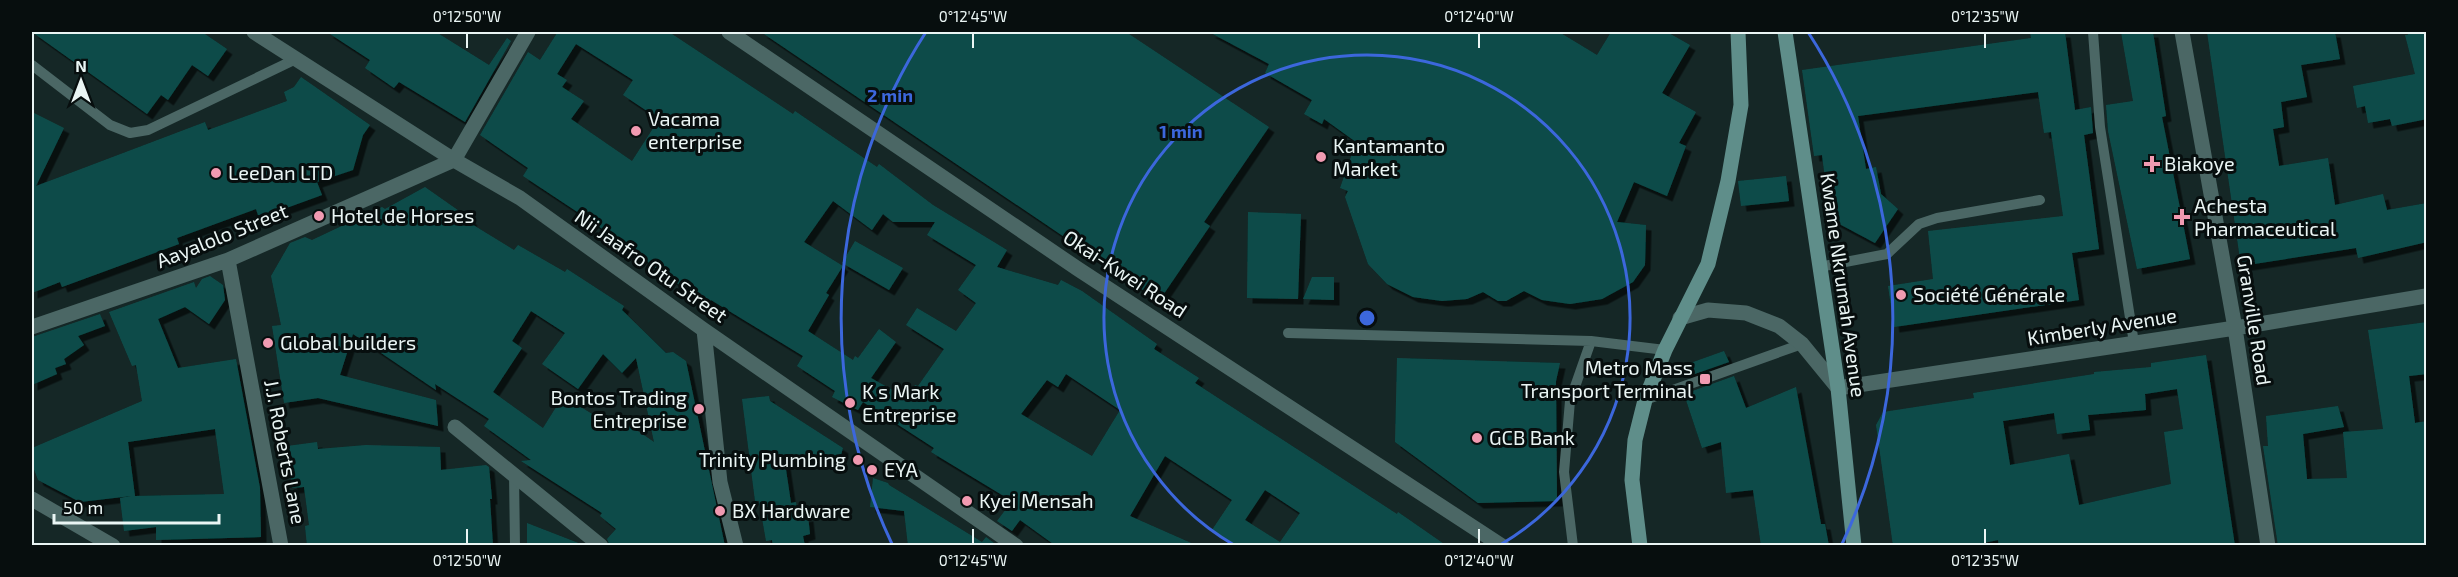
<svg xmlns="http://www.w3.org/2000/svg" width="2458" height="577" viewBox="0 0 2458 577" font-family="'Exo 2',sans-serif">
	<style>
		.building { fill: #0c4c49; fill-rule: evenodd; filter: url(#shadow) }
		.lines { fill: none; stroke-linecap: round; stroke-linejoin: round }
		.service { stroke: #4b6765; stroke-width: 10 }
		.minor { stroke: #4b6765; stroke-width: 15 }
		.secondary { stroke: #5f8e8a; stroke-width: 15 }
		.ticks { fill: none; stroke: #eaf5f4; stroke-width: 2 }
		.ring { fill: none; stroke: #3c67dc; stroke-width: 3 }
		.poi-dot { fill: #f19ab1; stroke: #070e0e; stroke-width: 2 }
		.labels { text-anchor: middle; stroke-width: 6; stroke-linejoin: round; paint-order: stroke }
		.poi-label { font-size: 20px; fill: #eaf5f4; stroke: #070e0e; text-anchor: start }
		.street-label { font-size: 20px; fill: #eaf5f4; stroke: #070e0e }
		.centre { fill: #3c67dc; stroke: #070e0e; stroke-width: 3 }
		.ring-label { font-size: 18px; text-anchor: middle; font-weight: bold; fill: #3c67dc; stroke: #070e0e; stroke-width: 6; stroke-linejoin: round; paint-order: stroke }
		.neatline { fill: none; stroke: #eaf5f4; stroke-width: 2 }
		.ticks-label { font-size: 15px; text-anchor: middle; fill: #eaf5f4 }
	</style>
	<defs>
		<filter id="shadow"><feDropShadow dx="5.5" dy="5.5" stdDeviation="0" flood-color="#0009"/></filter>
	</defs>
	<rect width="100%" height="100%" fill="#152726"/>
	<path class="building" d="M32,32H202L227,49L208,76L192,65L168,100L161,95L147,114Z
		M327,32H436L489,65L507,38L511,41L465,122L399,82L394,88L365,68L370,60Z
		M556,32H669L793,114L795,111L877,167L879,164L933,205L1007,250L997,267L1058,285L1061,280L1082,291L1157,344L1154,349L1199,378L1195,383L1397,514L1398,512L1447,546H1235L1212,530L1232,500L1165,456L1130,516L1198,546H1056L1020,520L1012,531L997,521L1012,501L931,452L934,448L863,402L858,410L832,397L835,391L797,366L803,356L711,300L707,305L594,223L523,176L528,168L480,135L528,52L540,60L557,33ZM576,44L633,80L623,95L659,119L632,161L571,119L584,101L562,87L567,80L557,74ZM833,201L872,230L883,214L893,222H935L927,235L976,265L958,290L976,303L956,331L917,308L906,325L944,349L918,386L915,385L907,398L871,378L896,342L879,329L858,358L855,356L853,360L808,331L829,295L826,293L843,266L804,242ZM1066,374L1120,410L1092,456L1021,414L1047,380L1058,387ZM1265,490L1300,513L1280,542L1245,520Z
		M761,32H1126L1269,127L1204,222L1210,226L1159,301Z
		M1209,32H1559L1597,55L1611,32H1667L1690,45L1662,93L1696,112L1679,143L1686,146L1667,196L1634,182L1617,222L1646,225L1645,265L1633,282L1602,299L1570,304L1542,300L1524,291L1506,301H1498L1483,292L1467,299L1442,301L1413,297L1387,284L1368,264L1345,197L1348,191L1340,188L1356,142L1324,119L1322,124L1304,114L1312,100L1265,73L1269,64Z
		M2030,32H2065L2075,110L2091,107L2093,133L2084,135L2099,249L2072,253L2079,300L1894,327L1888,286L1933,279L1928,231L2063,216L2051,132L2044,133L2038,92L1858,116L1866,169L1876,167L1881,194L1898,209L1875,243L1830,219L1822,155L1814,156L1802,70L2031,38Z
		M2121,32H2153L2166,116L2162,117L2190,259L2137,269L2108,131L2106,105L2133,101Z
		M2207,32H2335L2340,59L2301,65L2307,97L2281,102L2284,127L2273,129L2279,166L2328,158L2335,205L2383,194L2387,210L2427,203V242L2358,258L2356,248L2241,266Z
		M2407,32H2427V119L2392,126L2390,119L2368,123L2365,106L2357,108L2353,86L2415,74L2405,35H2408Z
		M301,77L370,125L363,135L353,170L317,182L322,195L259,218L256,209L177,238L179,244L62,287L60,282L32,293V112L64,128L36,186L205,122L208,130L287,101L284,92L294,87Z
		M1786,176L1789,201L1741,206L1738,181Z
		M425,187L472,220L470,223L514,250L518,245L565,272L567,269L624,306L622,310L666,353L673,352L686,361L725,546H610L607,539L616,529L600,516L602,513L521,461L531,460L484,426L489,419L435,384L436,390L353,334L340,375L436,400L438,426L318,398L284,403L272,326L281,325L271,276L290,243L305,237L312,240L382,207L385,209ZM531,311L565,333L542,364L578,389L603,354L622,373L636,358L654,442L616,416L610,425L563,396L543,428L493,392L522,348L512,341Z
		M1248,212L1301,214L1298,299L1247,298Z
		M855,241L903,268L889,290L842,263Z
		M210,276L223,285L225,300L209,324L185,307L158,319L178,368L236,359L260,488L261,537L156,540V527L124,531L120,498L131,496L80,502L38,480L32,464V448L142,401L136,365L132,366L109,312L194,282L196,288L202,279ZM215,429L224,494L135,496L128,442Z
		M1312,277H1334V300L1303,299Z
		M100,314L105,326L78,336L84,345L64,359L66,364L55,368L57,374L32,385V337Z
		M2427,322V374L2409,376L2415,423L2427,421V546H2278L2263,446H2268L2266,416L2338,406L2344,427L2303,434L2307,479L2347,478L2343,432L2383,429L2368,330Z
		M1724,351L1729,362L1686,377L1682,366Z
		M2206,355L2235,546H1999L1998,540L1968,546H1893L1876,425L1883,412L1974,398L1973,393L2094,374V372L2151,367V363ZM2177,389L2183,429L2164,432L2171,484L2079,505L2069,454L2010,465L2003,421L2054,413L2057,434L2090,430L2088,415L2146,410L2145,394Z
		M1397,358L1560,363L1556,381L1557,501L1478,503L1395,442Z
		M1734,376L1746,408L1796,387L1821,524H1825L1829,546H1761L1753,490L1726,493L1721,442L1702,448L1684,394Z
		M769,396L770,401L843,448L839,462H820L819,459L785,463L791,503L796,502L798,517L808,516L810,534L803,536L805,546H773L772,540L766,541L759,501H755L742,399Z
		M317,442L318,449L366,445L440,447L441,470L486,465L489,467L492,499H490L493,546H307L305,526L309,525L304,487L292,488L287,446Z
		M873,478L888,483L889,485L982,542L986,537L998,546H908L904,511L870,507Z
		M527,523L581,544V546H527Z"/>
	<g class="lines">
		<path class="service" d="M2093,32L2100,127L2134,343
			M32,65L110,125L130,133L148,130L296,59
			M1819,267L1887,254L1919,224L1937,218L2040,200
			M1288,333L1591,341L1665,350
			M1645,400L1802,344
			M514,474L515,546
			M1573,546L1564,472L1570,401L1591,341"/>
		<path class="minor" d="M254,32L454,160L520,198L704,330L1016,546
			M729,32L1078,269L1502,546
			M2182,32L2235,328L2268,546
			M228,260L281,546
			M1680,318L1708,310L1746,313L1779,326L1802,344L1838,388L2235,328L2426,296
			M32,327L228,260L454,160L528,32
			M704,330L720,482L736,546
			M455,427L601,546
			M32,499L113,546"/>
		<path class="secondary" d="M1785,32L1838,388L1854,546
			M1640,546L1632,480L1635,440L1645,400L1665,350L1708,264L1728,181L1741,105L1738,32"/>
	</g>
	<path class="ticks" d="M467,33V48M973,33V48M1479,33V48M1985,33V48M467,529V544M973,529V544M1479,529V544M1985,529V544"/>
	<g class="ring">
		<path d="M1234 545A263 263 0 1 1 1500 545"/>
		<path d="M892 544A526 526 0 0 1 926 32M1808 32A526 526 0 0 1 1842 544"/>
	</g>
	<g class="poi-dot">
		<circle cx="636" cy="131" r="6"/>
		<circle cx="1321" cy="157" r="6"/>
		<path d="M2149 155h6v6h6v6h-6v6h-6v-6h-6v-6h6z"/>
		<circle cx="216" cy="173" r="6"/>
		<circle cx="319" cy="216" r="6"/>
		<path d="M2179 208h6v6h6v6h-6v6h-6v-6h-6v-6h6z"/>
		<circle cx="1901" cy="295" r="6"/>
		<circle cx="268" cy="343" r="6"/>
		<rect x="1699" y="373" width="12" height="12" rx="3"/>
		<circle cx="850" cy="403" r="6"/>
		<circle cx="699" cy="409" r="6"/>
		<circle cx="1477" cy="438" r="6"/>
		<circle cx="858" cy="460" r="6"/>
		<circle cx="872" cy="470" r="6"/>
		<circle cx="967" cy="501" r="6"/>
		<circle cx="720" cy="511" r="6"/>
	</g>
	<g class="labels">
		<g class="poi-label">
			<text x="648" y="126">Vacama<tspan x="648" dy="23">enterprise</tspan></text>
			<text x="1333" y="153">Kantamanto<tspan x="1333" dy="23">Market</tspan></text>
			<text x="2164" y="171">Biakoye</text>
			<text x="228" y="180">LeeDan LTD</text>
			<text x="2194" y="213">Achesta<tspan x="2194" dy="23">Pharmaceutical</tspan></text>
			<text x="331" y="223">Hotel de Horses</text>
			<text x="1913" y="302">Société Générale</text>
			<text x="280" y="350">Global builders</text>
			<text x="1693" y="375" text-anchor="end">Metro Mass<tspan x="1693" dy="23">Transport Terminal</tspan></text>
			<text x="862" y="399">K s Mark<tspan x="862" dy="23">Entreprise</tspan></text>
			<text x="687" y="405" text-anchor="end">Bontos Trading<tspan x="687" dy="23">Entreprise</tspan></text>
			<text x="1489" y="445">GCB Bank</text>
			<text x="846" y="467" text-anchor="end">Trinity Plumbing</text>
			<text x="884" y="477">EYA</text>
			<text x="979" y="508">Kyei Mensah</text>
			<text x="732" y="518">BX Hardware</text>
		</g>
		<g class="street-label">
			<text transform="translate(222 236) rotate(-22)" y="7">Aayalolo Street</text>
			<text transform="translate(651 266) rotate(35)" y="7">Nii Jaafro Otu Street</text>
			<text transform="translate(1125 274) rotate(33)" y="7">Okai-Kwei Road</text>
			<text transform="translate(1843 285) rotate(82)" y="7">Kwame Nkrumah Avenue</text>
			<text transform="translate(2254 320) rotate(81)" y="7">Granville Road</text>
			<text transform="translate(2102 327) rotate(-9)" y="7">Kimberly Avenue</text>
			<text transform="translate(285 452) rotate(79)" y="7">J.J. Roberts Lane</text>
		</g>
	</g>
	<circle cx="1367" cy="318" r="9" class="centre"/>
	<g class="ring-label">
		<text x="890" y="102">2 min</text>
		<text x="1181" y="138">1 min</text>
	</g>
	<rect width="2458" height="577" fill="none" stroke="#070e0e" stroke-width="66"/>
	<g transform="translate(81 81)" stroke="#070e0e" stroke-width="4.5" paint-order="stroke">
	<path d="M0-4.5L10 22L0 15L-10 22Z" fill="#eaf5f4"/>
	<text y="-9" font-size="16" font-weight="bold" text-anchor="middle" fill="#eaf5f4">N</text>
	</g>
	<path d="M54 514v9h165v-9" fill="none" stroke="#eaf5f4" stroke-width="3"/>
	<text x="63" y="514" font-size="18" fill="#eaf5f4" stroke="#070e0e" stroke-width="4.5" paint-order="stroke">50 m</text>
	<rect x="33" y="33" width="2392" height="511" class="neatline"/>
	<g class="ticks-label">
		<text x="467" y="22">0°12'50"W</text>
		<text x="973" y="22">0°12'45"W</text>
		<text x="1479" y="22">0°12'40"W</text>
		<text x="1985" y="22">0°12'35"W</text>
		<text x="467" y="566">0°12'50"W</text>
		<text x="973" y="566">0°12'45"W</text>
		<text x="1479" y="566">0°12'40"W</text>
		<text x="1985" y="566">0°12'35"W</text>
	</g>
</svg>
